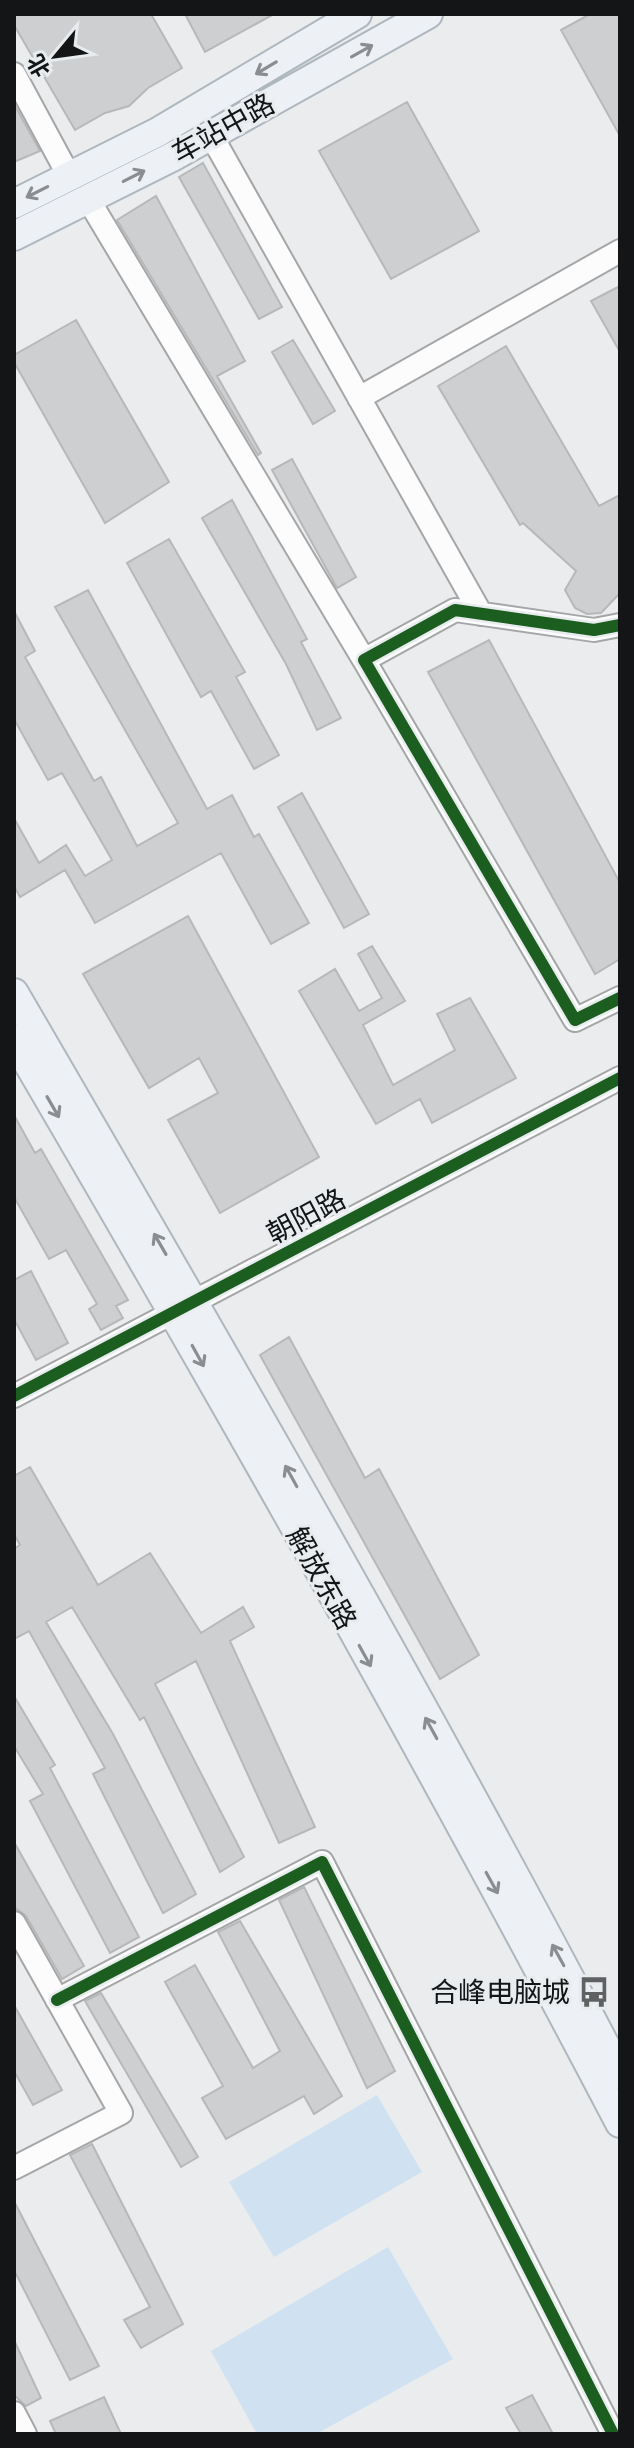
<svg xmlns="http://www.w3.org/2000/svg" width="634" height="2448" viewBox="0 0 634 2448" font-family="'Fira Sans Condensed','Noto Sans SC',sans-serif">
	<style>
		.green { fill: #d0e2f1 }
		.building { fill: #cecfd1; stroke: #b7b8ba; stroke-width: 2 }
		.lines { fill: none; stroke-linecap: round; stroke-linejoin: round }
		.minor-casing { stroke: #a5a6a7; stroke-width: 26 }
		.major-casing { stroke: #afb7be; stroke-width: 32 }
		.minor { stroke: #fcfcfc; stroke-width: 22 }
		.major { stroke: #edf1f6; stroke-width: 28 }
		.cycleway-casing { stroke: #e9ecef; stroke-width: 17 }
		.cycleway { stroke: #1b5e20; stroke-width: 12 }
		.oneway { stroke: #8b8e91 }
		.labels { text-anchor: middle; stroke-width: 6; stroke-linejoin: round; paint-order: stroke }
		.street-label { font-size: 28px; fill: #141516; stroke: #e9ecef }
		.poi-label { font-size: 28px; fill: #141516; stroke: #e9ecef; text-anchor: end }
	</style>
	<rect width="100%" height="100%" fill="#eaecee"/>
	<path class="green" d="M377,2095L422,2172L274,2257L229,2182Z
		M388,2247L453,2359L316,2434H257L211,2351Z"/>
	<path class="building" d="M14,14H151L182,68L148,88L129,106L105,113L75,130L14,25Z
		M185,14H274L205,52Z
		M590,14H620V136L561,30Z
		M407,102L479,231L391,279L319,151Z
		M14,104L40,151L14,162Z
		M203,163L282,307L259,319L179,177Z
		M156,196L245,361L217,376L261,453L258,455L117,220Z
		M620,286V352L591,301Z
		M76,320L169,482L105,523L14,362V355Z
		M293,340L335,411L313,424L272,352Z
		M506,346L599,506L620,495V593L601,613L587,614L575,608L565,590L576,571L523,523L520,525L438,386Z
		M292,459L356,577L337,588L272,470Z
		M232,500L307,639L301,642L341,718L317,730L286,664L202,518Z
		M169,539L245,672L236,677L279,755L254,769L211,691L201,697L127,563Z
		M88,590L207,809L232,795L254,837L259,834L309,923L271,944L221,853L95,923L65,870L20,897L14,886V818L39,863L66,845L85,876L112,860L62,773L48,780L14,719V611L35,651L25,657L94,781L101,777L137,846L178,823L55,607Z
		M489,640L620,883V959L595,974L428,672Z
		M302,793L369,914L344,928L278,807Z
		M188,916L319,1157L220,1213L168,1120L218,1093L199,1058L149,1088L83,974Z
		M372,946L405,1001L363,1025L393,1085L455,1050L437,1014L470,998L516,1078L432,1123L420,1099L376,1124L299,991L335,969L359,1011L382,998L358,954Z
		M14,1115L35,1153L41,1149L128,1300L116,1306L123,1318L101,1330L89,1309L97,1304L66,1250L49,1259L14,1197Z
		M31,1271L68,1343L36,1360L14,1319V1280Z
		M289,1337L365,1478L379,1469L479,1655L440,1679L260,1355Z
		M30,1467L98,1585L150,1553L201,1633L243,1607L254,1627L230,1641L315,1827L279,1843L196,1661L155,1684L244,1857L220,1872L144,1717L140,1720L72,1607L46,1622L113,1734L196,1894L163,1913L93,1774L105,1768L29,1631L14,1639V1549L20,1545L14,1534V1476Z
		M14,1696L55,1765L50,1768L139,1937L110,1953L30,1801L43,1794L14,1746Z
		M14,1842L84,1966L62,1979L26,1916L14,1907Z
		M304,1887L395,2071L367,2088L279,1900Z
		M240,1921L342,2096L314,2114L304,2096L226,2139L202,2098L223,2086L165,1982L195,1965L253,2068L280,2051L218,1932Z
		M101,1993L198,2157L181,2167L85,2001Z
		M14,2005L62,2090L33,2105L14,2071Z
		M92,2144L183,2324L141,2348L124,2320L150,2307L70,2155Z
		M14,2201L99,2366L70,2380L14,2270Z
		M14,2340L41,2398L26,2406L14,2395Z
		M532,2395L553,2434H521L506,2408Z
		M104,2397L121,2434H56L50,2421Z"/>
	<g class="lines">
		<defs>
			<path id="minor" d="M14,74L69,176
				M211,135L481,614
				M88,199L364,660
				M359,398L620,251
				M620,625L594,630L455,610L364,660L575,1020L620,998
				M14,1396L620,1078
				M14,1923L121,2113L14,2168
				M57,2000L322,1862L613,2434
				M14,2413L25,2434"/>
			<path id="major" d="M14,204L158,132L357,14
				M14,236L172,157L428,14
				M14,993C222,1350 429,1708 620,2074
				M14,1039C223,1396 428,1756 620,2123"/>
		</defs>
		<use href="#minor" class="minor-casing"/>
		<use href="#major" class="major-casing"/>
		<use href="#minor" class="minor"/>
		<use href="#major" class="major"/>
		<defs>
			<path id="cycleway" d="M620,625L594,630L455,610L364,660L575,1020L620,998
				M14,1396L620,1078
				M57,2000L322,1862L613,2434"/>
		</defs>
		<use href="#cycleway" class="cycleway-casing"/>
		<use href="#cycleway" class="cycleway"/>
	</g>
	<defs><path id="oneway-shaft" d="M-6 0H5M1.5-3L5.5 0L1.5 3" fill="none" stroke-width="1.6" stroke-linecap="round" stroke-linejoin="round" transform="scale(2)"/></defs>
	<g class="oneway">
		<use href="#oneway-shaft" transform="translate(362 51) rotate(-29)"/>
		<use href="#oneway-shaft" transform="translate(266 68) rotate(149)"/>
		<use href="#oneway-shaft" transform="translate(134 176) rotate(-27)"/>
		<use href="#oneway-shaft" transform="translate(37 192) rotate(153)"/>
		<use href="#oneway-shaft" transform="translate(53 1107) rotate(60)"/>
		<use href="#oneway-shaft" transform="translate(160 1244) rotate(-120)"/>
		<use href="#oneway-shaft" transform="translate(198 1356) rotate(61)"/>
		<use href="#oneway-shaft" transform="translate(291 1476) rotate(-119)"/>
		<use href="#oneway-shaft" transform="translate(365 1656) rotate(61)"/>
		<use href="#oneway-shaft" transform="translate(431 1728) rotate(-119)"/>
		<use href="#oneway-shaft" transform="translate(492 1883) rotate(61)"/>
		<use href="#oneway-shaft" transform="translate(558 1955) rotate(-119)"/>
	</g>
	<defs>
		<symbol id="bus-bare" viewBox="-9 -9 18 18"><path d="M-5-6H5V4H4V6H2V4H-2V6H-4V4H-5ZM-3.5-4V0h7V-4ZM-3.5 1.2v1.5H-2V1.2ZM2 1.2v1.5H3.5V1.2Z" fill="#5f6062" stroke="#e9ecef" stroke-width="2.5" paint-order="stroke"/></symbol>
	</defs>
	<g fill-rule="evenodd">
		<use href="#bus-bare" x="572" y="1970" width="44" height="44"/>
	</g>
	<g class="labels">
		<g class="street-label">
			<text transform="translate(223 128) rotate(-29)" y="10">车站中路</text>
			<text transform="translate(306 1216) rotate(-28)" y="10">朝阳路</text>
			<text transform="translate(322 1578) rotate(61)" y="10">解放东路</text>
		</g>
		<g class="poi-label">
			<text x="570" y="2002">合峰电脑城</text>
		</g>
	</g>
	<rect width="634" height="2448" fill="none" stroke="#141516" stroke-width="32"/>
	<g transform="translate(56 56) rotate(241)" stroke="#e9ecef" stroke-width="6" paint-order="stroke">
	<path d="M0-6L14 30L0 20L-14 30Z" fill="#141516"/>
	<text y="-12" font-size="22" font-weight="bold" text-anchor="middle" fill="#141516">北</text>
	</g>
</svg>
